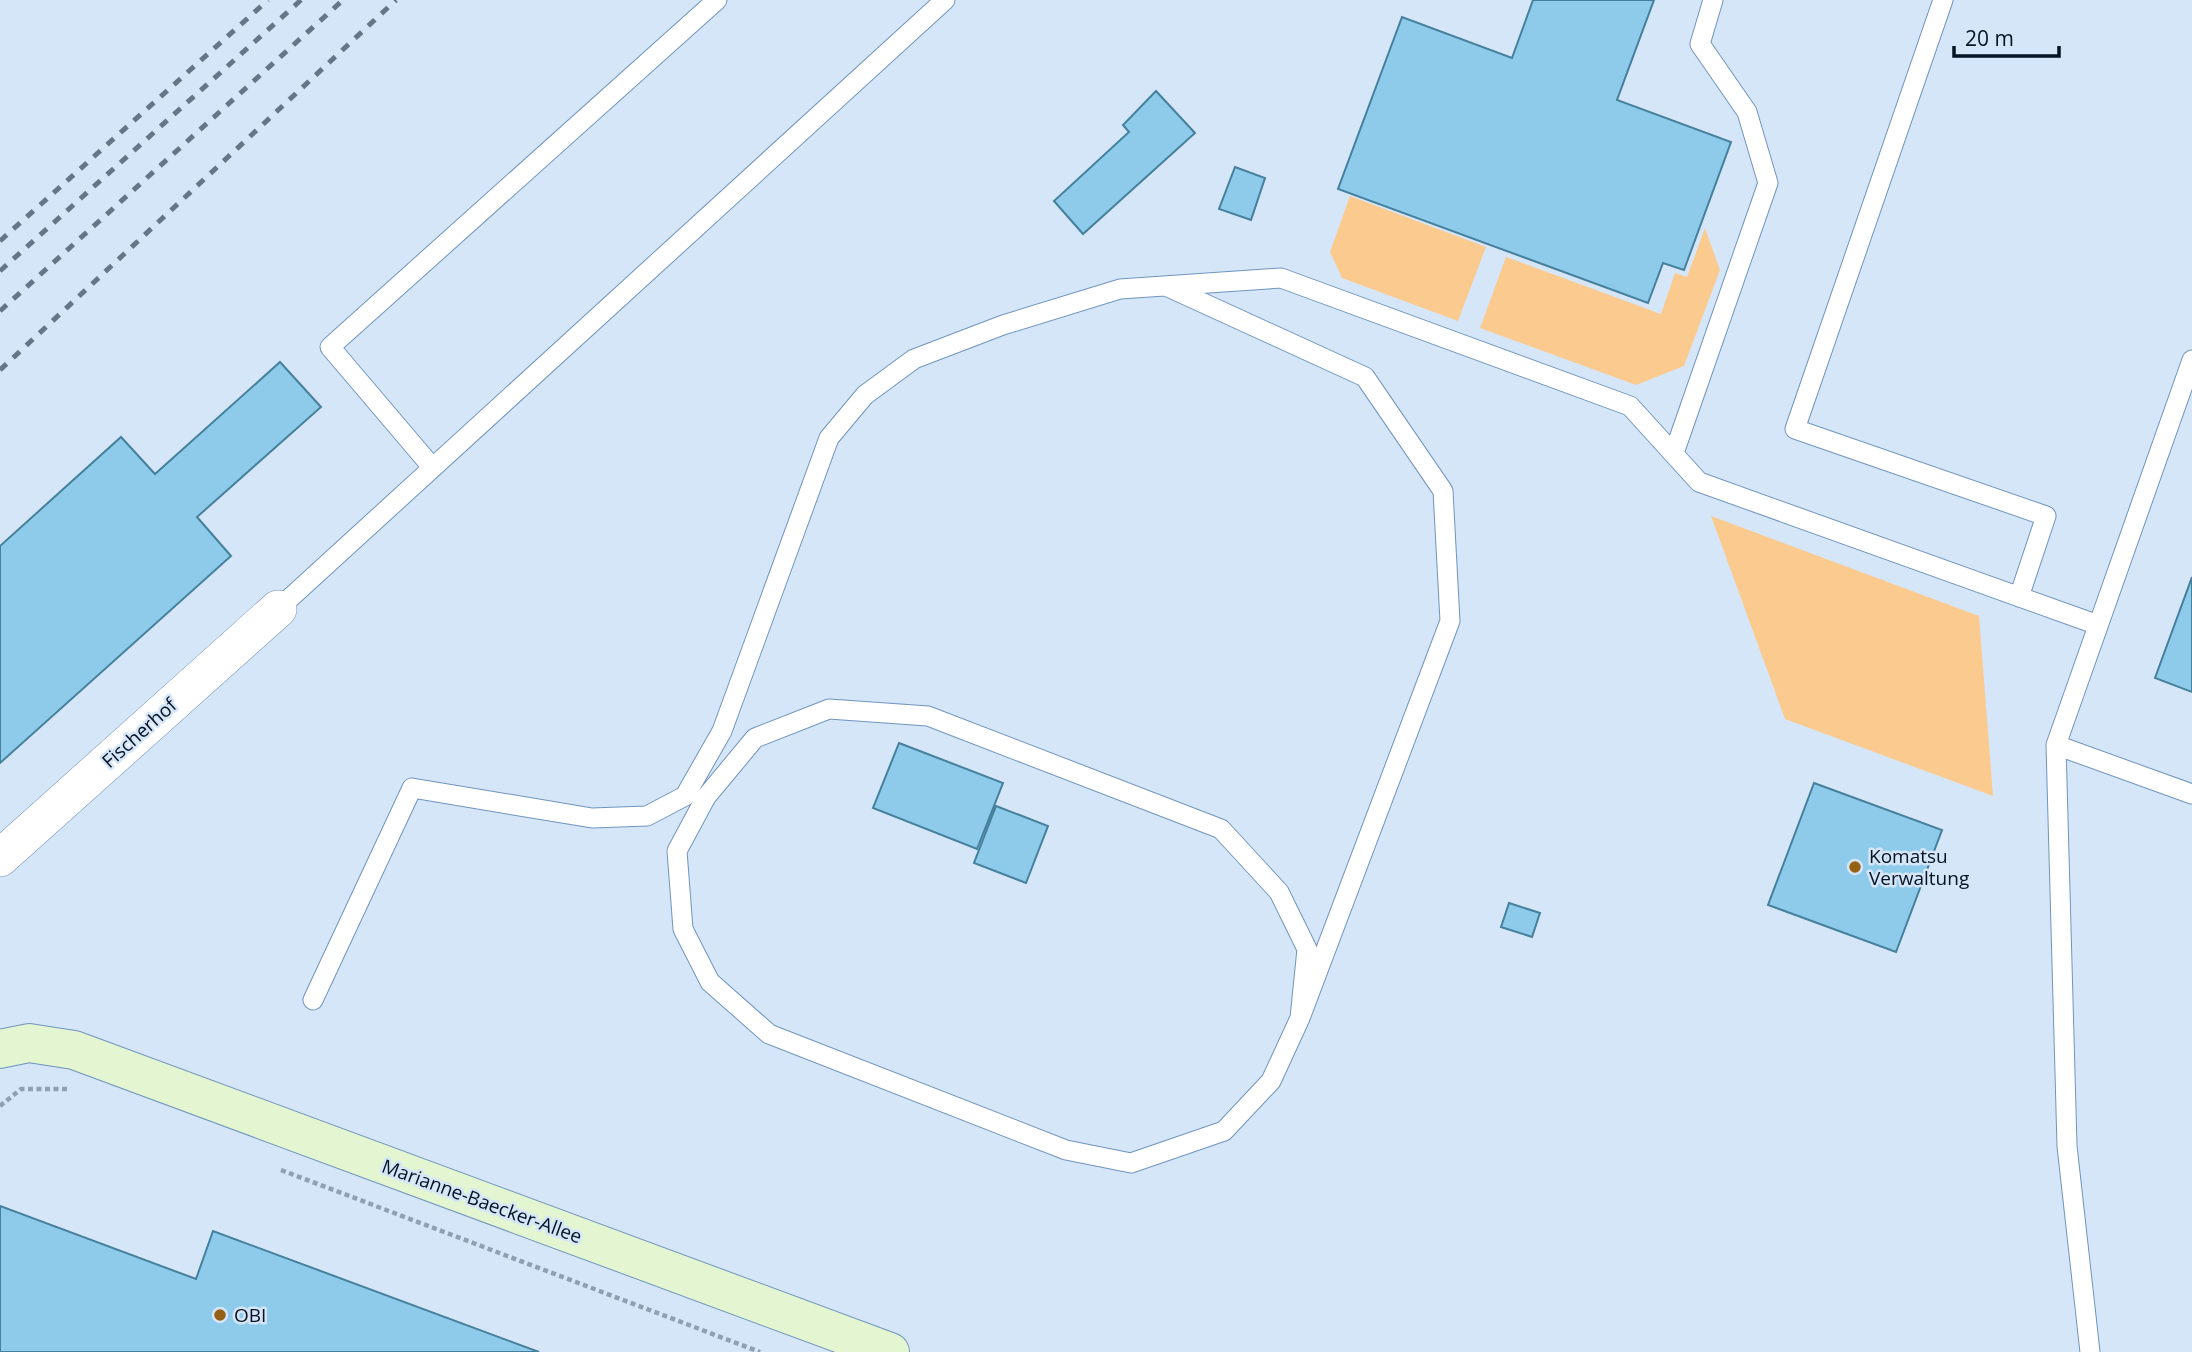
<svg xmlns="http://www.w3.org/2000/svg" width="2192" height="1352" viewBox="0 0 2192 1352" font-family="'Open Sans',sans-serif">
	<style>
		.green { fill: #fbca8f }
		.building { fill: #8ecae9; stroke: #45809c; stroke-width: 2 }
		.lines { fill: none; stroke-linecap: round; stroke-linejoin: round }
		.lane-casing { stroke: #6f95be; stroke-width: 21 }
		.street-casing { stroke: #6f95be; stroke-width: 38 }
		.secondary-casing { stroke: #6f95be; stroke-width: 40 }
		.path { stroke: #909fb1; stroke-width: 4.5; stroke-dasharray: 5 3.5; stroke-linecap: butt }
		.lane { stroke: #fff; stroke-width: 19 }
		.street { stroke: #fff; stroke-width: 37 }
		.secondary { stroke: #e3f5d1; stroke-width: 38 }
		.rail { stroke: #677687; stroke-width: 5; stroke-dasharray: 9 9; stroke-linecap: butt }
		.poi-dot { fill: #956215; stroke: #d6e6f9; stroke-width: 2.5 }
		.labels { text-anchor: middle; stroke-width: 5; stroke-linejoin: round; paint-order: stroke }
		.street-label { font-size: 19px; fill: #051322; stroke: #d6e6f9 }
		.poi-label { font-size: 19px; fill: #051322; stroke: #d6e6f9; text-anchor: start }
	</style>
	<rect width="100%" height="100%" fill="#d6e6f9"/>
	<path class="green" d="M1350,196L1486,247L1458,321L1342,278L1330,252Z
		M1705,228L1720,270L1684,366L1636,385L1480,328L1506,257L1661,314L1675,273L1687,277Z
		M1711,516L1979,616L1993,796L1785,719Z"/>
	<path class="building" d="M1533,0H1654L1617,100L1731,142L1684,270L1663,263L1648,303L1338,189L1402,17L1512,58Z
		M1156,91L1195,133L1083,234L1054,201L1129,132L1123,125Z
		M1235,167L1265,178L1251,220L1219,209Z
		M280,362L321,407L197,517L231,556L0,763V546L121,437L155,474Z
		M2192,577V692L2155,678Z
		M899,743L1003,783L977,849L873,808Z
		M1814,783L1942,830L1896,952L1768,905Z
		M996,806L1048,826L1026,883L974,863Z
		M1509,903L1540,913L1532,937L1501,927Z
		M0,1206L196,1279L213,1231L539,1352H0Z"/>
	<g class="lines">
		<defs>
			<path id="lane" d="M1943,0L1795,429L2046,516L2019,597
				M1166,286L1365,377L1443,491L1450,621L1300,1018L1271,1081L1224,1131L1131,1163L1066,1150L769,1034L710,982L683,929L677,851L706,797L755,738L829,709L928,716L1221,829L1279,892L1307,949L1300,1018
				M1674,453L1768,183L1747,112L1700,44L1713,0
				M432,467L330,347L717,0
				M278,609L945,0
				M2056,745L2192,794
				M313,1000L412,788L592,818L647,816L685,796L722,731L829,438L865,395L914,359L1003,325L1120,289L1281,278L1630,406L1699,482L2098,625
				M2090,1352L2067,1146L2056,745L2192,360"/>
			<path id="street" d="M0,858L278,609"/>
			<path id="secondary" d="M0,1049L29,1043L74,1050L890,1352"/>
		</defs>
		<use href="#lane" class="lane-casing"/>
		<use href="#street" class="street-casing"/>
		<use href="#secondary" class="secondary-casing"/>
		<path class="path" d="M0,1106L21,1089H67
			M281,1170L760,1352"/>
		<use href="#lane" class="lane"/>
		<use href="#street" class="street"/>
		<use href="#secondary" class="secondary"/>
		<path class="rail" d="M0,241L268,0
			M0,271L301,0
			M0,311L343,0
			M0,370L396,0"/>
	</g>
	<g class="poi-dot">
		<circle cx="1855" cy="867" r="7"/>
		<circle cx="220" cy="1315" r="7"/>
	</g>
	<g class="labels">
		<g class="street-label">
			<text transform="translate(139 733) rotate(-42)" y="7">Fischerhof</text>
			<text transform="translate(482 1201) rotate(20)" y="7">Marianne-Baecker-Allee</text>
		</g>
		<g class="poi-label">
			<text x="1869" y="863">Komatsu<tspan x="1869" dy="22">Verwaltung</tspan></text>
			<text x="234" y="1322">OBI</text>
		</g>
	</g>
	<path d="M1954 46v10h105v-10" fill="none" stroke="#051322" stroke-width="3.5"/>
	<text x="1965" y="46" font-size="21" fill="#051322" stroke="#d6e6f9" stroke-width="5" paint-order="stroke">20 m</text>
</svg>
